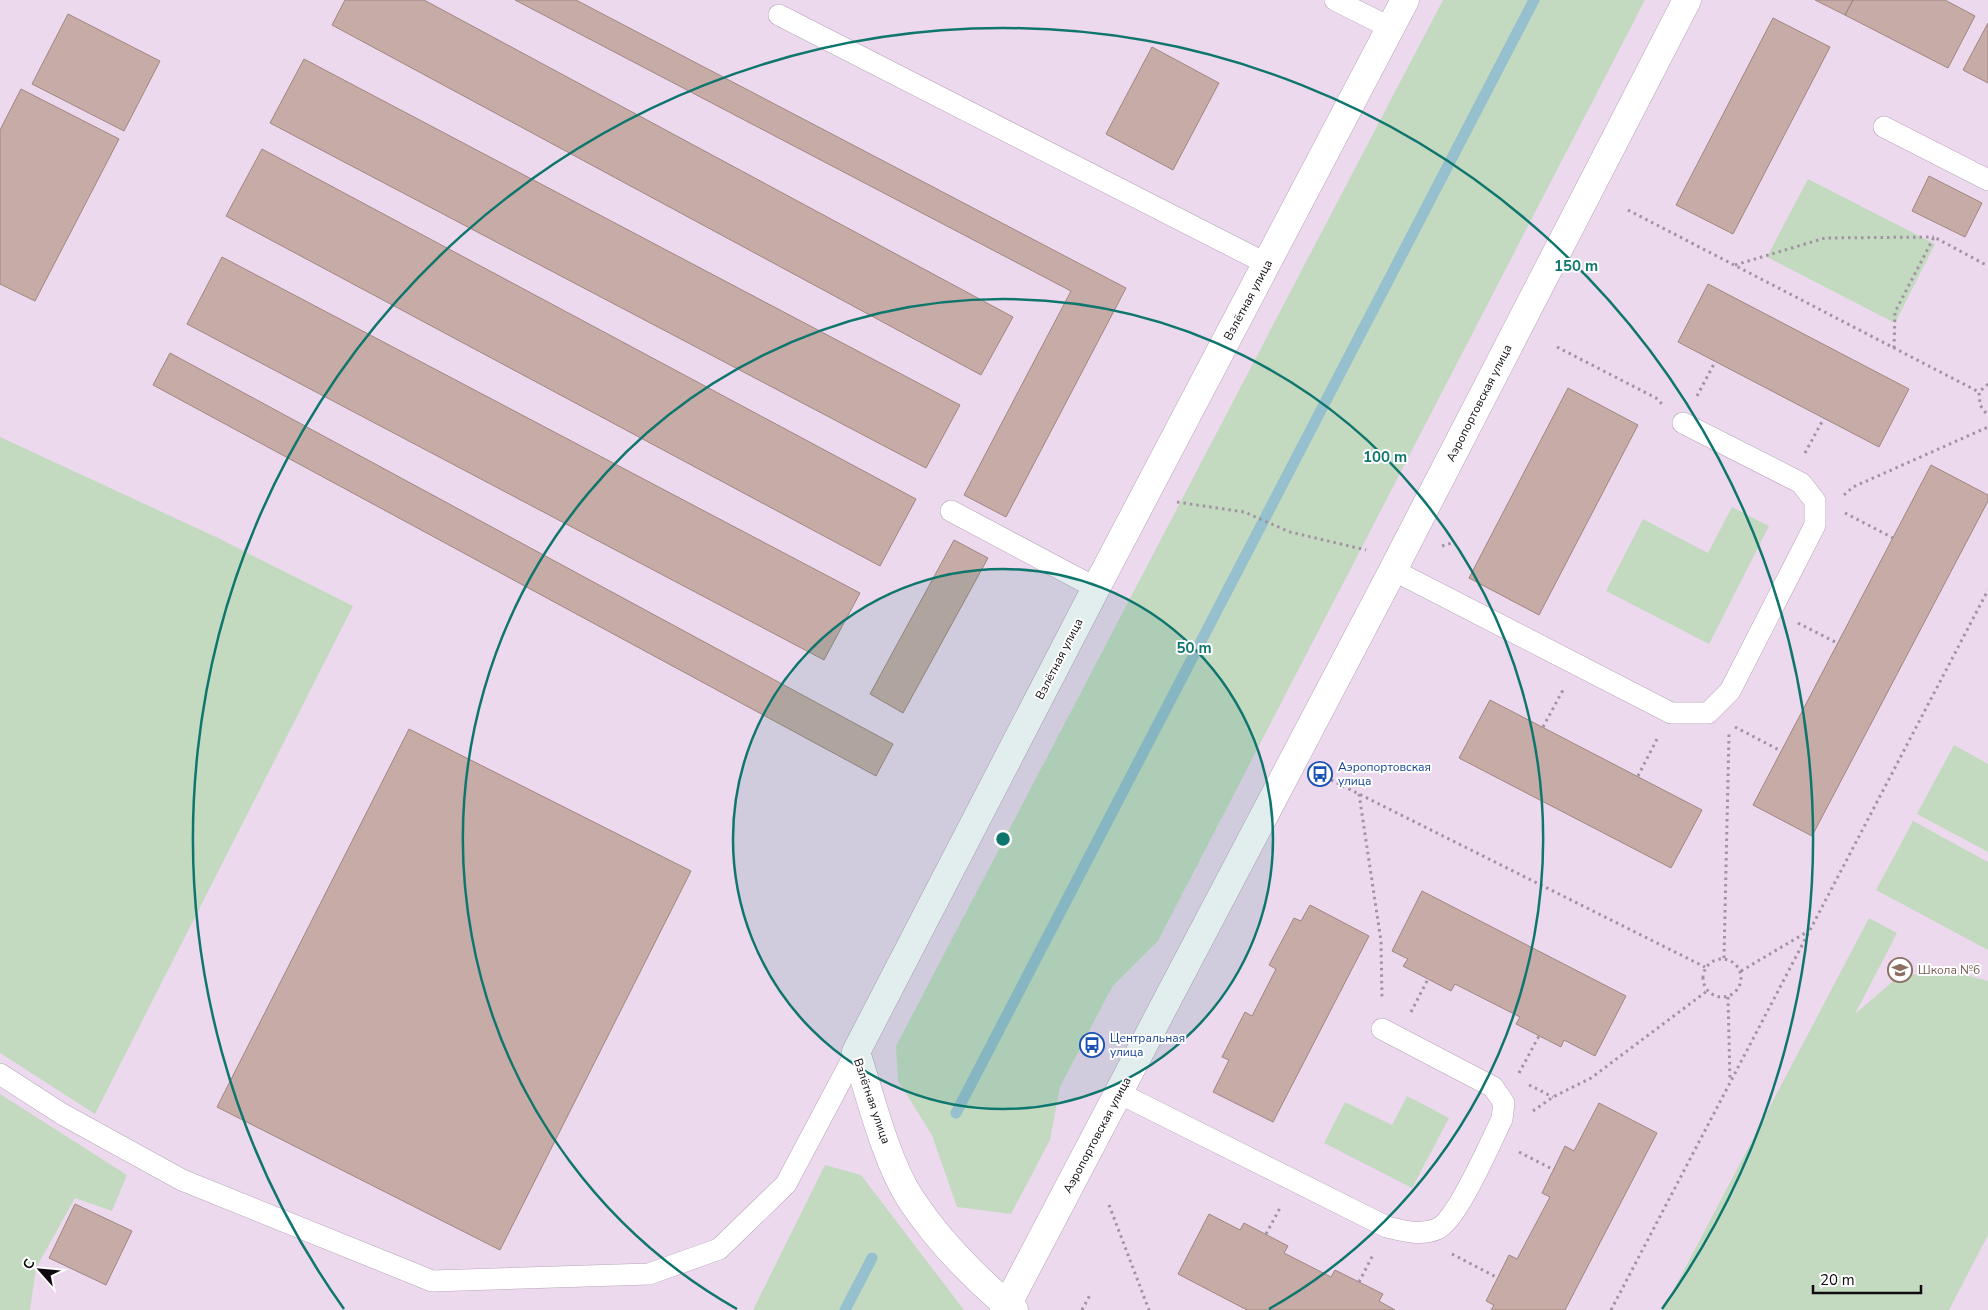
<svg xmlns="http://www.w3.org/2000/svg" width="1988" height="1310" viewBox="0 0 1988 1310" font-family="'Nunito Sans',sans-serif">
	<style>
		.green { fill: #c3dac1 }
		.lines { fill: none; stroke-linecap: round; stroke-linejoin: round }
		.stream { stroke: #96c0ce; stroke-width: 11 }
		.building { fill: #c7aba6; stroke: #a08681 }
		.lane-casing { stroke: #b7a5b8; stroke-width: 22 }
		.street-casing { stroke: #b7a5b8; stroke-width: 29 }
		.secondary-casing { stroke: #b7a5b8; stroke-width: 29 }
		.path { stroke: #a193a2; stroke-width: 3; stroke-dasharray: 2.5 4; stroke-linecap: butt }
		.lane { stroke: #fff; stroke-width: 21 }
		.street { stroke: #fff; stroke-width: 28 }
		.secondary { stroke: #fff; stroke-width: 28 }
		.ring { fill: none; stroke: #0f766e; stroke-width: 2.5 }
		.labels { text-anchor: middle; stroke-width: 4; stroke-linejoin: round; paint-order: stroke }
		.street-label { font-size: 12px; fill: #100a10; stroke: #fff }
		.transit-label { font-size: 12px; fill: #164399; stroke: #fff; text-anchor: start }
		.education-label { font-size: 12px; fill: #785e54; stroke: #fff; text-anchor: start }
		.centre { fill: #0f766e; stroke: #fff; stroke-width: 2.5 }
		.ring-label { font-size: 15px; text-anchor: middle; font-weight: bold; fill: #0f766e; stroke: #fff; stroke-width: 4; stroke-linejoin: round; paint-order: stroke }
	</style>
	<rect width="100%" height="100%" fill="#ecd9ed"/>
	<path class="green" d="M1443,0H1645L1158,941L1112,987L1060,1087L1050,1140L1011,1214L957,1207L932,1135L898,1081L896,1046Z
		M1808,179L1935,244L1895,323L1767,257Z
		M0,437L216,537L353,606L95,1114L0,1053Z
		M1732,507L1769,526L1709,644L1606,591L1643,519L1708,553Z
		M1954,745L1988,764V852L1917,814Z
		M1913,821L1988,862V950L1876,890Z
		M1869,918L1897,933L1855,1014L1899,976L1950,971L1988,981V1235L1949,1310H1663Z
		M0,1094L127,1175L112,1211L75,1198L36,1268L30,1310H0Z
		M1407,1096L1449,1118L1412,1188L1324,1143L1345,1102L1392,1125Z
		M825,1165L861,1175L964,1310H753Z"/>
	<g class="lines">
		<path class="stream" d="M956,1113L1534,0
			M845,1310L872,1258"/>
	</g>
	<path class="building" d="M345,0H424L1013,317L981,375L332,25Z
		M515,0H576L1126,288L1006,517L964,495L1071,291Z
		M1815,0H1853L1845,15Z
		M1853,0H1945L1975,16L1948,68L1845,15Z
		M68,14L160,61L124,131L32,84Z
		M1773,18L1830,47L1733,234L1676,205Z
		M1988,23V83L1963,70Z
		M1152,47L1219,83L1173,170L1106,134Z
		M304,59L960,405L926,468L270,123Z
		M21,89L119,139L35,301L0,284V130Z
		M262,149L916,499L880,566L226,216Z
		M1929,176L1982,203L1965,237L1912,211Z
		M222,257L860,593L824,660L187,324Z
		M1708,284L1909,389L1879,447L1678,342Z
		M170,353L893,744L876,776L153,385Z
		M1568,388L1638,425L1539,615L1469,578Z
		M1931,465L1988,495V501L1812,836L1753,805Z
		M954,540L988,558L903,713L870,694Z
		M1490,700L1702,810L1671,868L1459,758Z
		M409,729L691,871L500,1250L217,1107Z
		M1422,891L1626,996L1595,1056L1564,1040L1561,1047L1516,1024L1520,1017L1455,984L1451,991L1403,966L1408,959L1392,951Z
		M1310,905L1369,936L1273,1122L1213,1092L1229,1060L1222,1057L1245,1012L1252,1016L1276,969L1269,965L1294,918L1301,921Z
		M1599,1103L1657,1133L1565,1310H1491L1494,1305L1486,1301L1509,1255L1517,1259L1550,1197L1542,1193L1565,1146L1574,1151Z
		M75,1204L132,1231L106,1285L49,1258Z
		M1209,1214L1240,1230L1244,1223L1288,1246L1284,1253L1331,1277L1335,1270L1383,1294L1379,1301L1395,1310H1247L1178,1274Z"/>
	<g class="lines">
		<defs>
			<path id="lane" d="M1335,0L1391,28
				M779,15L1267,264
				M1884,127L1988,180
				M951,511L1096,588
				M1393,570L1671,713H1708L1730,691L1815,525V501L1801,483L1683,423
				M0,1074L62,1114L182,1180L432,1281L649,1274L719,1249L786,1184L856,1052
				M1119,1093L1387,1227C1404,1231 1420,1236 1437,1229C1457,1221 1491,1141 1502,1119L1504,1103L1493,1087L1382,1029"/>
			<path id="street" d="M1004,1310L1007,1305C971,1274 936,1238 910,1198C886,1161 870,1095 856,1052L1096,588L1405,0"/>
			<path id="secondary" d="M1014,1310L1007,1305L1393,570L1687,0"/>
		</defs>
		<use href="#lane" class="lane-casing"/>
		<use href="#street" class="street-casing"/>
		<use href="#secondary" class="secondary-casing"/>
		<path class="path" d="M1628,210L1979,392
			M1735,265L1825,238L1934,237
			M1557,347L1656,398L1662,404
			M1894,348L1895,312L1934,237L1988,266
			M1988,384L1979,392L1980,405L1988,416
			M1697,396L1715,362
			M1805,453L1824,418
			M1844,495L1853,487L1988,427
			M1177,502L1244,512L1290,532L1366,550
			M1845,513L1893,538
			M1442,546L1455,542
			M1798,623L1837,643
			M1543,727L1563,690
			M1735,727L1781,751
			M1638,776L1657,739
			M1331,780L1705,967
			M1359,794L1381,941L1382,1000
			M1724,958L1729,734
			M1703 978a19 19 0 1 1 38 0a19 19 0 1 1-38 0Z
			M1741,971L1807,932
			M1728,997L1730,1081
			M1411,1012L1428,979
			M1519,1073L1539,1036
			M1529,1085L1553,1097
			M1533,1111L1553,1097L1591,1078L1707,991
			M1519,1152L1554,1170
			M1109,1205L1149,1310
			M1266,1234L1281,1206
			M1452,1254L1498,1278
			M1359,1282L1374,1253
			M1082,1310L1090,1295
			M1611,1310L1988,590"/>
		<use href="#lane" class="lane"/>
		<use href="#street" class="street"/>
		<use href="#secondary" class="secondary"/>
	</g>
	<circle cx="1003" cy="839" r="270" fill="#0f766e" fill-opacity=".12"/>
	<g class="ring">
		<circle cx="1003" cy="839" r="270"/>
		<path d="M737 1309A540 540 0 1 1 1269 1309"/>
		<path d="M344 1309A810 810 0 1 1 1662 1309"/>
	</g>
	<defs>
		<symbol id="bus-ring" viewBox="-11 -11 22 22"><circle r="9.5" fill="#fff" stroke="#1a4fb4" stroke-width="1.5"/><path d="M-5-6H5V4H4V6H2V4H-2V6H-4V4H-5ZM-3.5-4V0h7V-4ZM-3.5 1.2v1.5H-2V1.2ZM2 1.2v1.5H3.5V1.2Z" fill="#1a4fb4"/></symbol>
		<symbol id="school-ring" viewBox="-11 -11 22 22"><circle r="9.5" fill="#fff" stroke="#8d6e63" stroke-width="1.5"/><path d="M0-5L7-2L0 1L-7-2ZM-4 1L0 2.5L4 1V4Q0 6-4 4Z" fill="#8d6e63"/></symbol>
	</defs>
	<g fill-rule="evenodd">
		<use href="#bus-ring" x="1306" y="760" width="28" height="28"/>
		<use href="#school-ring" x="1886" y="956" width="28" height="28"/>
		<use href="#bus-ring" x="1078" y="1031" width="28" height="28"/>
	</g>
	<g class="labels">
		<g class="street-label">
			<text transform="translate(1248 300) rotate(-62)" y="4">Взлётная улица</text>
			<text transform="translate(1479 403) rotate(-63)" y="4">Аэропортовская улица</text>
			<text transform="translate(1059 659) rotate(-63)" y="4">Взлётная улица</text>
			<text transform="translate(872 1101) rotate(71)" y="4">Взлётная улица</text>
			<text transform="translate(1097 1135) rotate(-62)" y="4">Аэропортовская улица</text>
		</g>
		<g class="transit-label">
			<text x="1338" y="771">Аэропортовская<tspan x="1338" dy="14">улица</tspan></text>
			<text x="1110" y="1042">Центральная<tspan x="1110" dy="14">улица</tspan></text>
		</g>
		<g class="education-label">
			<text x="1918" y="974">Школа №6</text>
		</g>
	</g>
	<circle cx="1003" cy="839" r="8" class="centre"/>
	<g class="ring-label">
		<text x="1576" y="271">150 m</text>
		<text x="1385" y="462">100 m</text>
		<text x="1194" y="653">50 m</text>
	</g>
	<g transform="translate(40 1270) rotate(297)" stroke="#ffffff" stroke-width="4" paint-order="stroke">
	<path d="M0-4L9 19L0 12L-9 19Z" fill="#100a10"/>
	<text y="-8" font-size="14" font-weight="bold" text-anchor="middle" fill="#100a10">С</text>
	</g>
	<path d="M1813 1285v8h108v-8" fill="none" stroke="#100a10" stroke-width="2.5"/>
	<text x="1820" y="1285" font-size="15" fill="#100a10" stroke="#ffffff" stroke-width="4" paint-order="stroke">20 m</text>
</svg>
